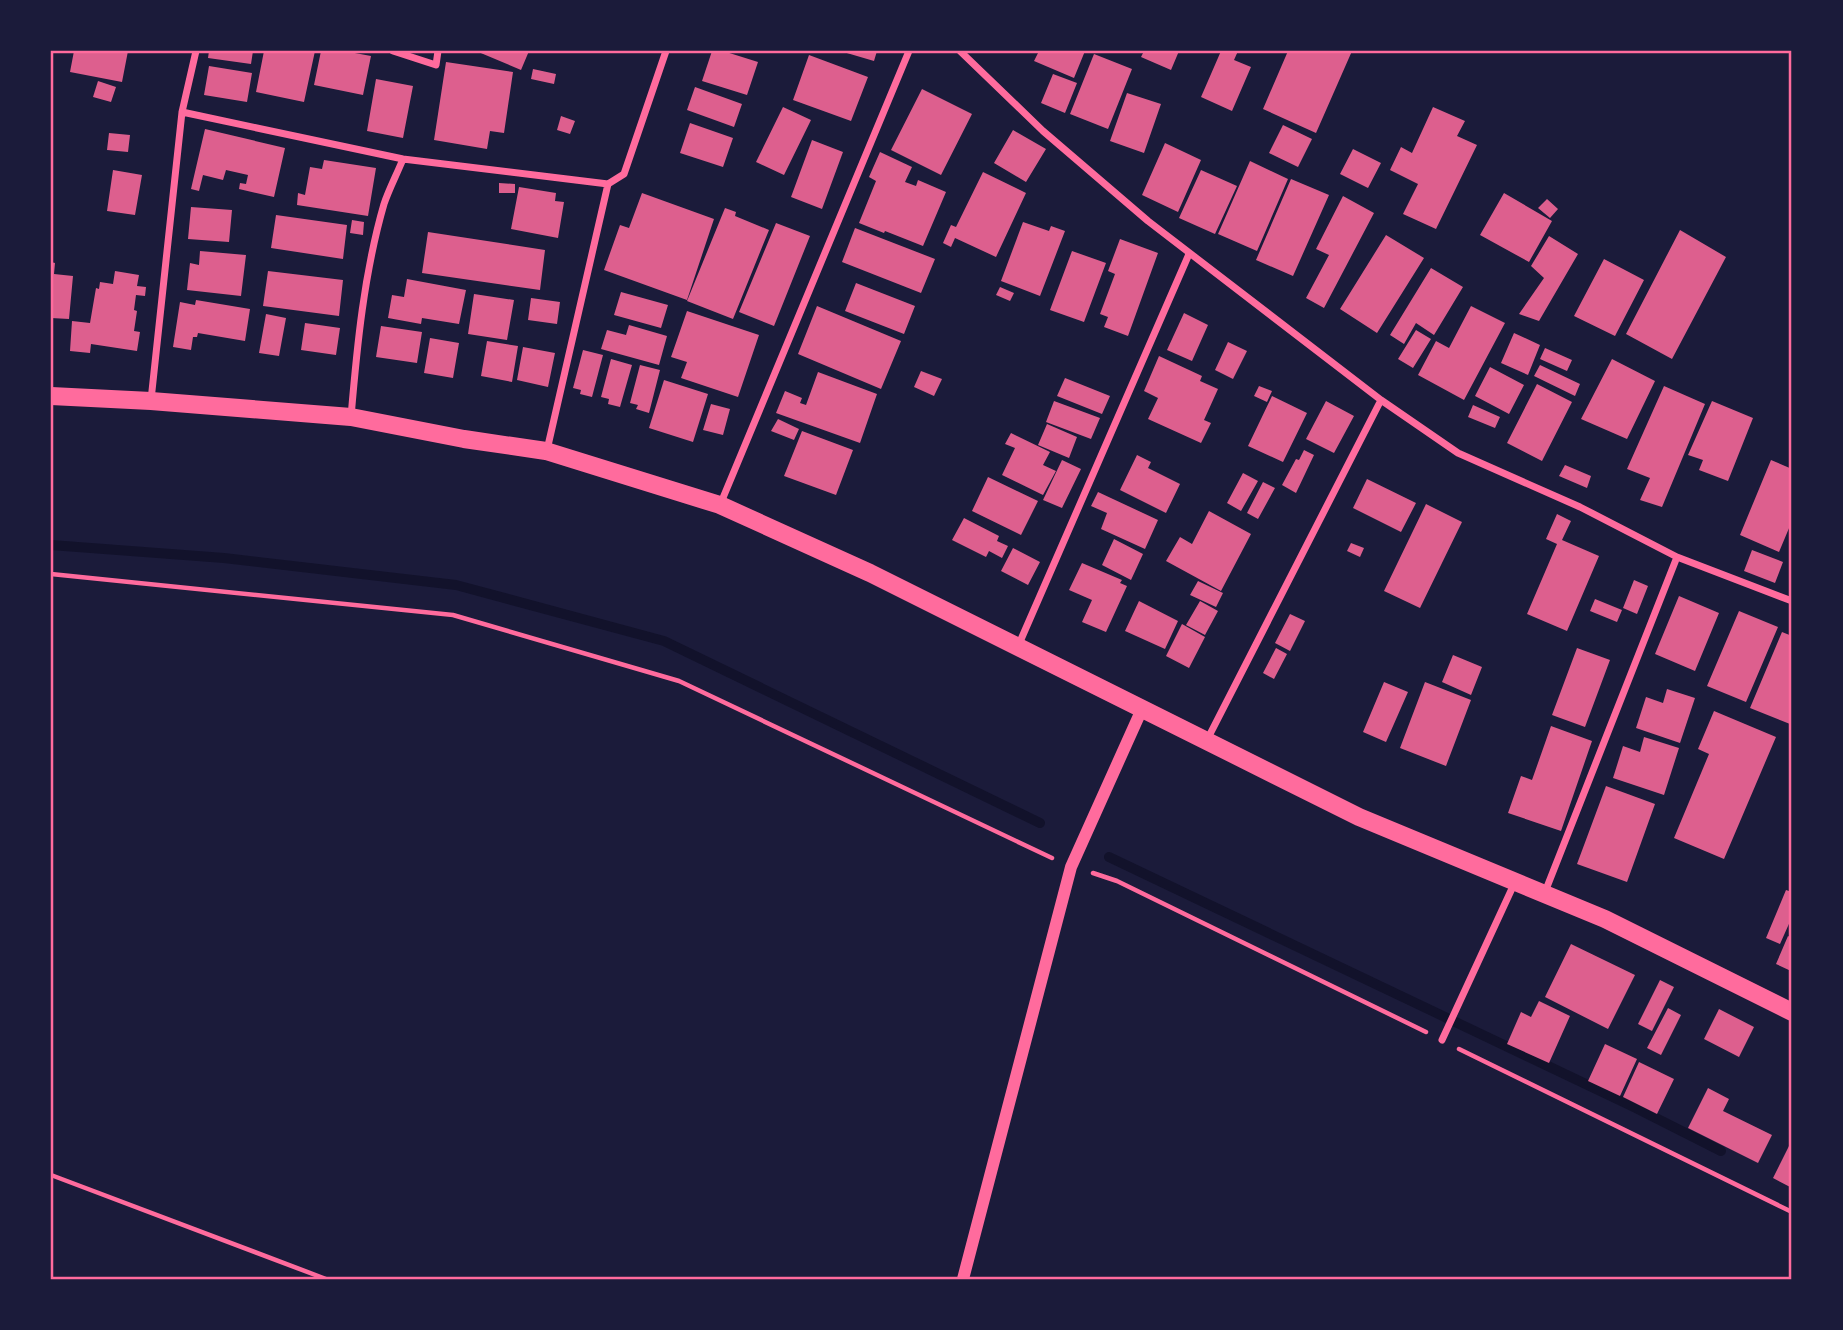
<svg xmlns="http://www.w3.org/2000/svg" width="1843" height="1330" viewBox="0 0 1843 1330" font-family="'Fira Sans Condensed',sans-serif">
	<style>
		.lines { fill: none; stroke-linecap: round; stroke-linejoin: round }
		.stream { stroke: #12122b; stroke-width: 10 }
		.building { fill: #dd5f8e }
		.path { stroke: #ff6b9d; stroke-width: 4.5 }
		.minor { stroke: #ff6b9d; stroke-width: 7 }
		.tertiary { stroke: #ff6b9d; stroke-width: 12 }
		.primary { stroke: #ff6b9d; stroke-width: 18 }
		.neatline { fill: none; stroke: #ff6b9d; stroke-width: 2.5 }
	</style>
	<rect width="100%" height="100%" fill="#1b1b3a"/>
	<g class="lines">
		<path class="stream" d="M51,545L224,558L456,585L664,641L1040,823
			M1109,857L1636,1108L1721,1151"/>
	</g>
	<path class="building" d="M74,51H128L122,82L70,72Z
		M209,51H253L251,64L208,58Z
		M264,51H315L304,102L256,92Z
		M321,51H344L371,56L363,95L314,85Z
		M476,51H529L521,70Z
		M712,51H723L758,62L747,95L702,81Z
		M840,51H877L874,61Z
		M1039,51H1085L1074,78L1034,61Z
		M1144,51H1179L1171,70L1141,57Z
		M1221,51H1238L1234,60L1251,67L1232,111L1201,97Z
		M1288,51H1352L1316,133L1263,109Z
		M1094,54L1132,69L1108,129L1070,114Z
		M809,55L868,77L851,121L793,100Z
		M446,62L513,72L504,133L490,131L487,149L434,140Z
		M209,66L252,73L247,102L204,95Z
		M533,69L556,74L554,84L531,79Z
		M1053,74L1077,83L1065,113L1041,103Z
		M376,79L413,86L403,138L367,131Z
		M98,81L116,87L111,102L93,97Z
		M695,87L742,104L734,127L687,110Z
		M922,89L972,114L941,175L891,150Z
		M1127,93L1161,104L1144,153L1110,141Z
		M783,107L811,120L784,175L756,162Z
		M1433,107L1465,121L1457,136L1477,145L1436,229L1403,214L1418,184L1390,170L1401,147L1412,153Z
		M561,116L575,121L570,134L557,130Z
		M690,123L733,138L723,167L680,153Z
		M1283,125L1312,139L1298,167L1269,153Z
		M205,129L285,148L274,197L239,189L240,183L246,184L248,175L226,170L223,180L203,175L199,191L191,189Z
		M1013,130L1046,149L1026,182L994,163Z
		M109,133L130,135L128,152L107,150Z
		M812,140L843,152L822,209L791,197Z
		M1165,143L1201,160L1178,212L1142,195Z
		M1353,149L1381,163L1368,188L1340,174Z
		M880,152L912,167L905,182L916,186L918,180L946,192L923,246L885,231L884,233L859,223L876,181L869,177Z
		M324,160L376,168L368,216L297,205L298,193L305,195L310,167L322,169Z
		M1250,161L1288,179L1257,251L1218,234Z
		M113,170L142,175L135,215L107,211Z
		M1201,170L1237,186L1215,234L1179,218Z
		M983,172L1026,193L996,257L955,238L951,247L943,243L951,225L956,227Z
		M1291,179L1329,195L1293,276L1256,260Z
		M499,183L515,184V193H499Z
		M519,187L556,193L555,201L564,202L558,238L511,229Z
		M642,193L714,219L687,300L604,270L620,225L629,228Z
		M1504,193L1552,221L1529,262L1480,235Z
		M1343,196L1374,213L1324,308L1306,298L1329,255L1316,249Z
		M1547,199L1558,209L1550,218L1538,208Z
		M191,207L232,210L229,242L188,239Z
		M725,208L736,212L735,216L769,230L733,319L687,301Z
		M276,215L347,225L343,259L271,248Z
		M352,220L364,222L363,235L350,233Z
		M1023,222L1049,231L1051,226L1065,231L1040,296L1001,281Z
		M776,223L810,236L774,326L739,312Z
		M855,228L935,259L921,293L842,262Z
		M1680,230L1726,257L1672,359L1626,334Z
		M428,232L545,250L540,290L422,273Z
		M1386,235L1424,258L1377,333L1340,309Z
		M1549,236L1578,254L1539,321L1519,314L1544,278L1531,266Z
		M1120,239L1158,253L1128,336L1104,327L1108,317L1100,314L1115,274L1108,271Z
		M200,251L246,255L241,296L187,290L190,263L199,265Z
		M1072,251L1106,263L1084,322L1050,310Z
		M1604,259L1644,280L1615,336L1574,316Z
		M51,262L55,263L54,274L73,276L69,319L51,318Z
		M1431,268L1463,287L1434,335L1416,323L1404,344L1390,335Z
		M115,271L139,275L137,286L146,287L145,296L136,295L134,310L137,311L134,331L140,332L137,351L91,344L90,353L70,351L72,321L90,323L96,288L99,289L100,282L113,284Z
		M268,271L343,280L339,316L263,306Z
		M407,279L466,290L459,324L422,318L421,324L388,318L392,295L404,297Z
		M856,283L915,306L904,334L845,311Z
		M1000,287L1014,293L1010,301L996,295Z
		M621,292L668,305L661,328L614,315Z
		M474,294L514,300L507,340L468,334Z
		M531,298L560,302L557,324L528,320Z
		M196,300L250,309L245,341L198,333L197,337H193L191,350L173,347L180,302L195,305Z
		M817,306L901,341L881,389L798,354Z
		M1471,306L1505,323L1464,400L1418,375L1436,341L1449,348Z
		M687,311L759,335L738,397L681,378L687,362L671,357Z
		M1184,313L1208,325L1192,361L1167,350Z
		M266,314L286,318L279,356L259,353Z
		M305,323L340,328L336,355L301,350Z
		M629,325L667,336L659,365L601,349L607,330L626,335Z
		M381,326L422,332L417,363L376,357Z
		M1416,330L1431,339L1413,368L1398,359Z
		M1514,333L1540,345L1528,375L1501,363Z
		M430,338L459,343L453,378L424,373Z
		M487,341L518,346L512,382L481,376Z
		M1228,342L1247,351L1233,379L1215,370Z
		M523,347L555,353L548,387L517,380Z
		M1545,348L1572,360L1567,371L1540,359Z
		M583,350L603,355L592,397L580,394L581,390L573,388Z
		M1159,356L1202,376L1200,381L1218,389L1204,420L1211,423L1201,443L1148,419L1158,398L1144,391Z
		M611,359L632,365L620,407L608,404L609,399L601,397Z
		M1612,359L1655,381L1627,439L1581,419Z
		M640,365L660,370L649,413L636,409L638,405L630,403Z
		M1540,365L1580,384L1575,396L1534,376Z
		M1490,367L1524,385L1509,414L1475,396Z
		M921,371L942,379L934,396L914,387Z
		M818,372L877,394L860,443L776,413L785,391L802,398L800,403L806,405Z
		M1065,378L1110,396L1102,414L1057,396Z
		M664,380L708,394L693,442L649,428Z
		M1537,384L1572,402L1542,461L1507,443Z
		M1259,386L1272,391L1267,402L1254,396Z
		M1664,386L1705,404L1662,507L1640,500L1650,478L1627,469Z
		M1272,396L1307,413L1283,462L1248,446Z
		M1054,401L1100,418L1091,439L1046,422Z
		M1326,401L1354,416L1334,453L1306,439Z
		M1712,401L1753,418L1728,481L1699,470L1703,460L1688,455Z
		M711,404L730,409L723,435L703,430Z
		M1473,405L1500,417L1495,428L1468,417Z
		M778,419L799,429L794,440L771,431Z
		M1047,424L1077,437L1069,458L1038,445Z
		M802,431L853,450L836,495L784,476Z
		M1011,433L1050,452L1043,465L1056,471L1043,495L1002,475L1015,448L1005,444Z
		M1304,450L1314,455L1296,493L1282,485L1296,459L1299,460Z
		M1137,455L1151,462L1148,468L1180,484L1166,513L1120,490Z
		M1062,460L1081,469L1062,508L1043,500Z
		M1771,460L1792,469V521L1779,552L1740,535Z
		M1565,465L1591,476L1587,488L1559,476Z
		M1243,473L1258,481L1241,511L1227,503Z
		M988,477L1038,501L1021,535L972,511Z
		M1367,479L1416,503L1401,532L1353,508Z
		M1263,482L1275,488L1258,519L1247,513Z
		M1098,492L1158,520L1145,549L1101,529L1107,513L1091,506Z
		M1426,504L1462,522L1420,608L1384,591Z
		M1209,511L1251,534L1221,591L1166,561L1180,537L1192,544Z
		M1557,514L1571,521L1562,540L1599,556L1567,631L1527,614L1557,544L1546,539Z
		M964,518L999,536L997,541L1008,546L1002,558L989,551L986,557L952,540Z
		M1114,539L1143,554L1131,580L1102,565Z
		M1351,543L1364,548L1360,557L1347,551Z
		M1013,548L1040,562L1028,585L1001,571Z
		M1752,550L1783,562L1775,583L1744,571Z
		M1082,563L1122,580L1120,583L1127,586L1106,632L1082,622L1092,600L1069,590Z
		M1634,580L1648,586L1637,614L1623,608Z
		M1198,581L1223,593L1216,607L1190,595Z
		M1679,596L1719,613L1695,671L1655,654Z
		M1595,599L1622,610L1617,622L1590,611Z
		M1139,601L1178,621L1165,649L1125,631Z
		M1200,601L1218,611L1205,635L1186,625Z
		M1739,611L1778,627L1746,702L1707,686Z
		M1290,614L1305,621L1290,651L1275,643Z
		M1182,624L1205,637L1189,668L1166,656Z
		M1782,632L1792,636V719L1790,724L1750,708Z
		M1276,648L1287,654L1274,679L1263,673Z
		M1577,648L1610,660L1585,727L1552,715Z
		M1453,655L1482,667L1471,695L1442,682Z
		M1384,682L1408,692L1386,742L1363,732Z
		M1425,682L1471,700L1446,766L1400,748Z
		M1667,689L1695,698L1680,743L1636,728L1646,697L1663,703Z
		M1714,711L1776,737L1724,859L1674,838L1709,754L1698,749Z
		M1551,726L1592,741L1561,831L1508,813L1521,776L1532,780Z
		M1644,737L1679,748L1664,795L1613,778L1623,746L1640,752Z
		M1606,786L1655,804L1627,882L1577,864Z
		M1786,890L1792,892V917L1780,944L1766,938Z
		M1788,936L1792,938L1791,971L1776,964Z
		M1571,944L1635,975L1608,1029L1545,997Z
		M1660,980L1674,987L1652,1031L1638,1024Z
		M1539,1001L1570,1016L1549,1063L1507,1044L1521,1012L1531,1017Z
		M1668,1008L1681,1015L1661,1055L1647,1048Z
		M1719,1009L1754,1027L1739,1057L1704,1039Z
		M1605,1044L1637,1059L1620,1096L1588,1081Z
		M1639,1062L1674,1079L1657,1114L1623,1097Z
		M1708,1088L1729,1099L1723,1111L1772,1135L1758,1163L1688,1128Z
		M1792,1140V1188L1773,1178Z"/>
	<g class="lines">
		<path class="path" d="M51,574L453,615L679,681L1052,858
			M1093,873L1117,881L1426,1032
			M1459,1049L1792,1212
			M51,1175L326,1279"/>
		<path class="minor" d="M393,51L436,65L438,51
			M960,51L1043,131L1148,221L1381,400L1458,453L1580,507L1677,557L1792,601
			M182,112L403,159L608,184
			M151,400L182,112L196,51
			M351,417C357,346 364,273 384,204C389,189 397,174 403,159
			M547,450L608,184L624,174L666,51
			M720,505L909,51
			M1019,644L1189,254
			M1207,740L1381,400
			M1545,892L1677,557
			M1442,1040L1515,882"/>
		<path class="tertiary" d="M963,1279L1071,867L1142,709"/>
		<path class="primary" d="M51,396L151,401L351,417L464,439L546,451L720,505L870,573L1359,817L1605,919L1792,1012"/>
	</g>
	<rect width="1843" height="1330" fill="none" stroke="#1b1b3a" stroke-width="105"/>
	<rect x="52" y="52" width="1738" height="1226" class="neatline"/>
</svg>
